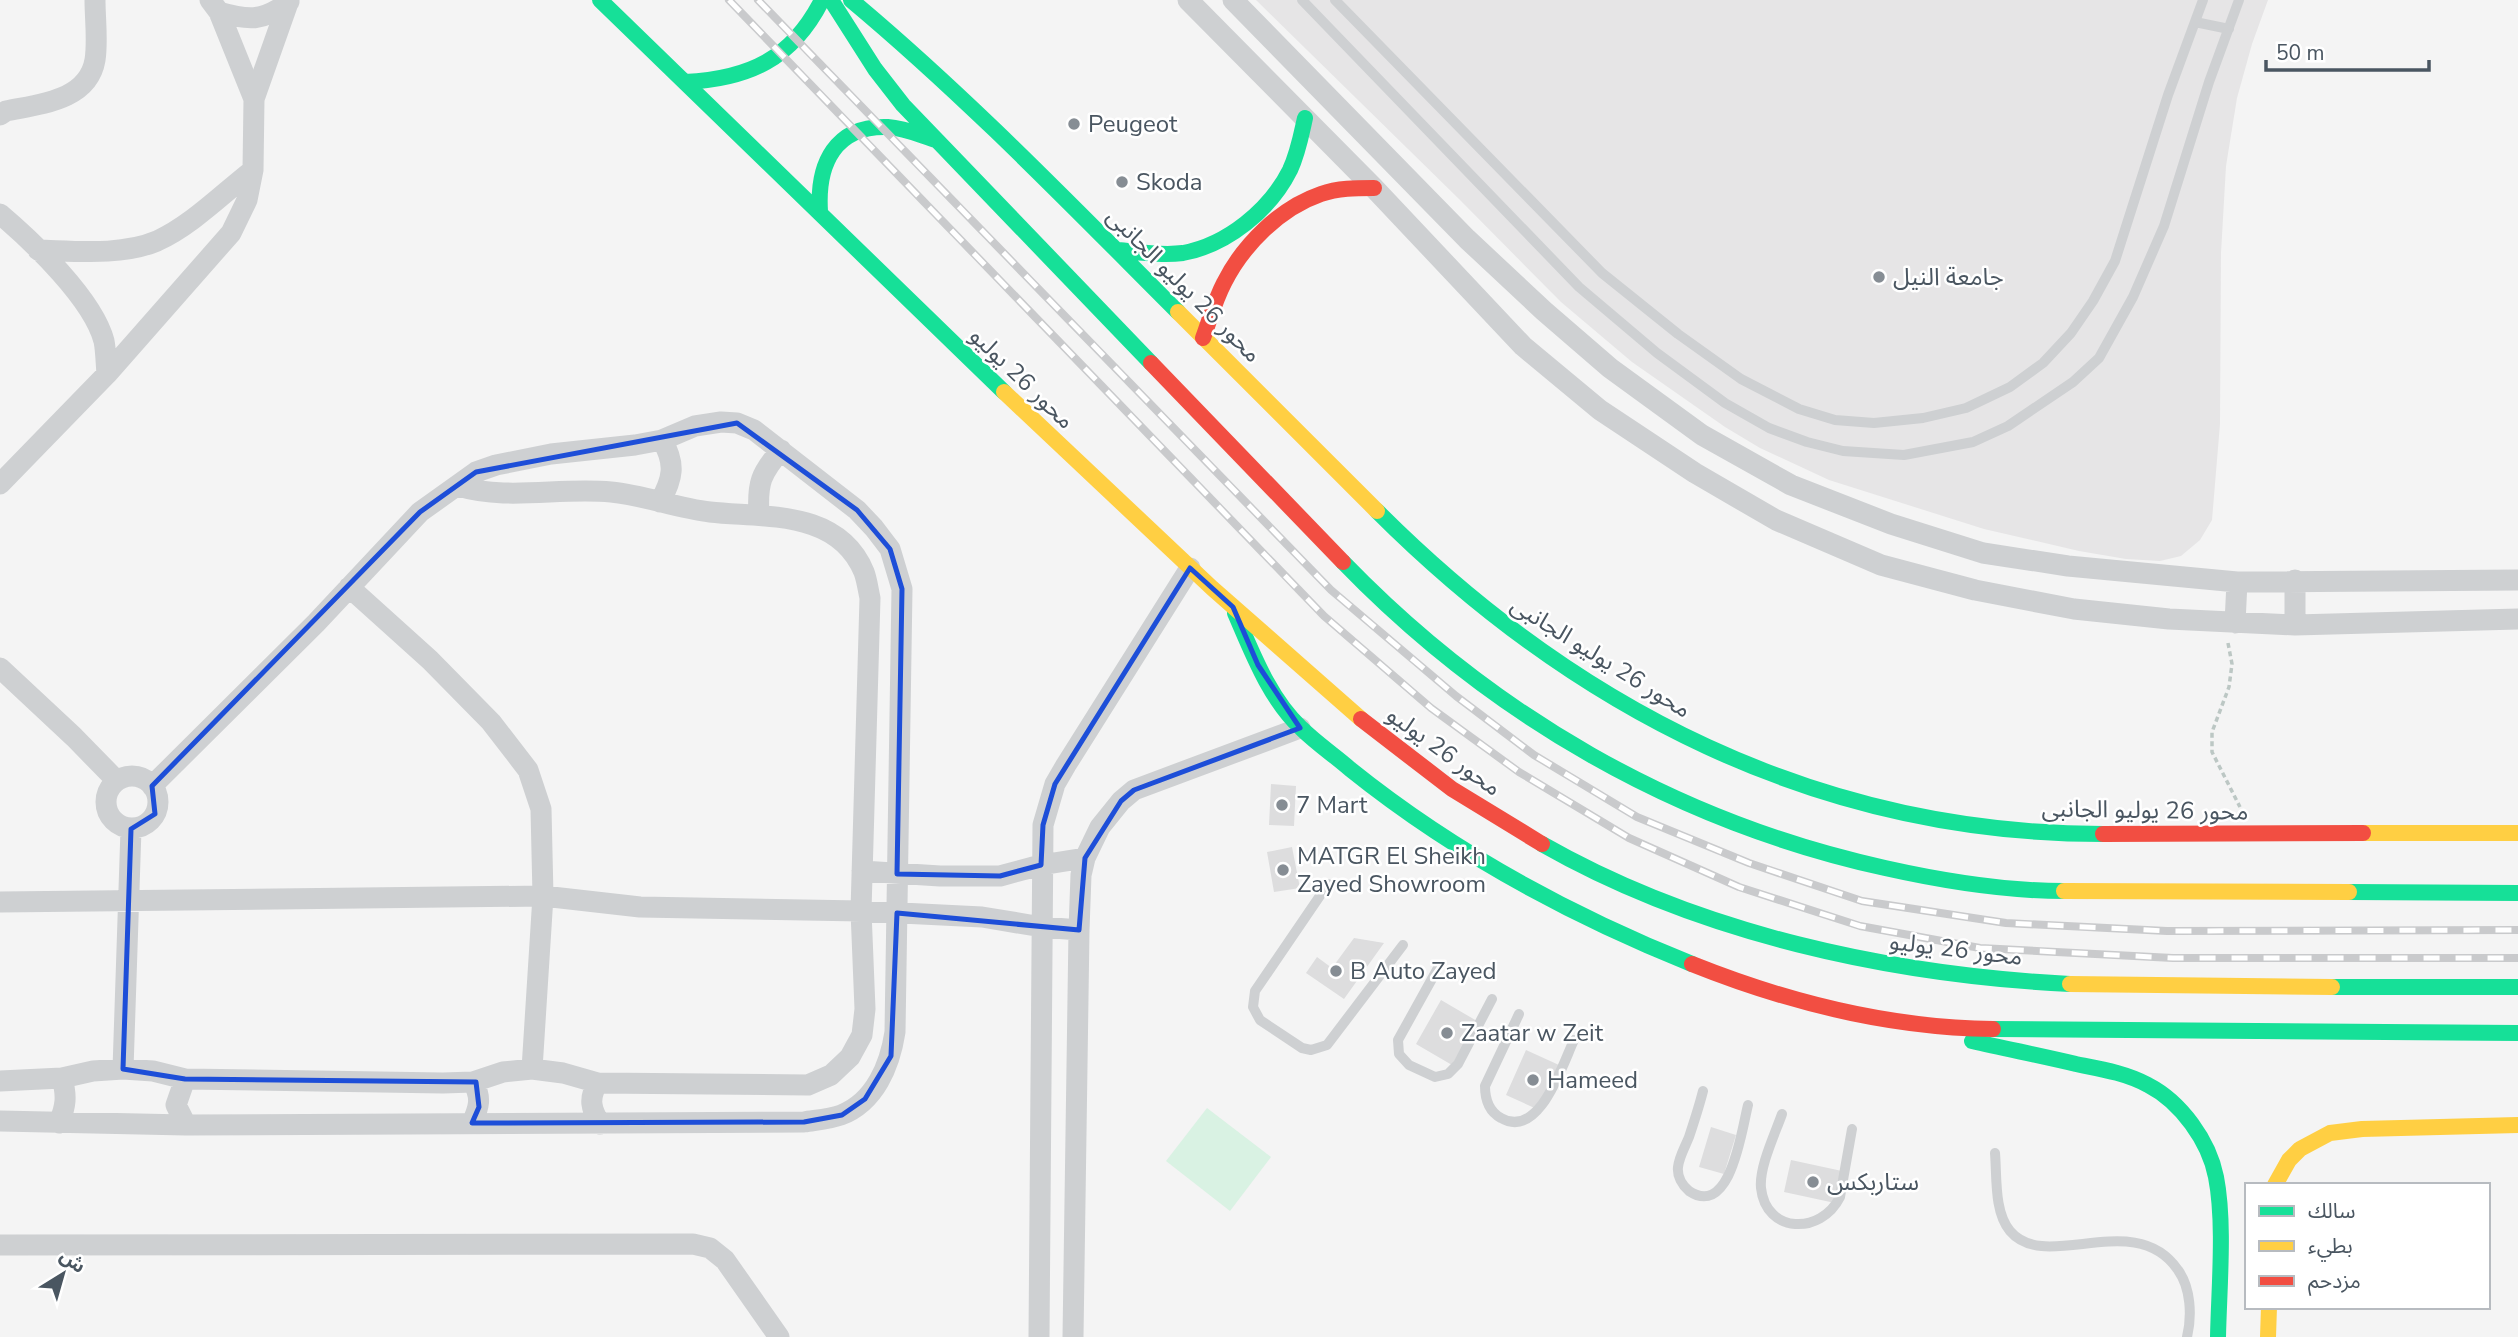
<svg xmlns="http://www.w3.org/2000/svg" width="2518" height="1337" viewBox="0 0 2518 1337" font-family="'Nunito Sans','Noto Sans Arabic',sans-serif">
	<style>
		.education { fill: #e6e5e6 }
		.green { fill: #d9f2e3 }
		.building { fill: #ddddde }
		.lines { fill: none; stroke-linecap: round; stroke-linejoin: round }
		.path { stroke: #bcc7c4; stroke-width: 3.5; stroke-dasharray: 5 3.5; stroke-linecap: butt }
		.lane { stroke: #ced0d2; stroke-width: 10 }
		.street { stroke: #ced0d2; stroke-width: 21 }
		.fast { stroke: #16e098; stroke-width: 16 }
		.slow { stroke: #ffcf43; stroke-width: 16 }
		.jam { stroke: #f24e42; stroke-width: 16 }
		.rail-casing { stroke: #c9cacc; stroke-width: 8 }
		.rail { stroke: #fff; stroke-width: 5; stroke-dasharray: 16; stroke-linecap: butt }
		.marked { fill: none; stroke: #1d4ed8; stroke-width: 5; stroke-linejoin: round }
		.poi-dot { fill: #868d94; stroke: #fff; stroke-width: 2.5 }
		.labels { text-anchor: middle; stroke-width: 5; stroke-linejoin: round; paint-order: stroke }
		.poi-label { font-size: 24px; fill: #4a5661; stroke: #fff; text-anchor: start }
		.street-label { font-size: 24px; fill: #4a5661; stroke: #fff }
	</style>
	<rect width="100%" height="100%" fill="#f4f4f4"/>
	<path class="education" d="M1256,0H2268L2252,44L2237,98L2226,166L2221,253L2220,424L2212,520L2200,540L2181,556L2160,561L2126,559L2079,551L1984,529L1829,480L1760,448L1725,427L1632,362L1561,302L1459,199Z"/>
	<path class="green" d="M1207,1108L1271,1157L1230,1211L1166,1161Z"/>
	<path class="building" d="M1271,784L1296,786L1294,826L1269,825Z
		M1292,847L1300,888L1274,892L1267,852Z
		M1354,938L1384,943L1344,999L1306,973L1317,957L1332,968Z
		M1441,1000L1477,1021L1452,1065L1416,1044Z
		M1526,1050L1559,1065L1539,1110L1506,1095Z
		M1711,1127L1736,1135L1724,1174L1699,1167Z
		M1791,1160L1842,1171L1835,1203L1784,1192Z"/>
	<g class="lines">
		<path class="path" d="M2228,643L2232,664L2229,687L2212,732V752L2240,807"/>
		<path class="lane" d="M1302,0L1579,287L1657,353L1725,403L1769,428L1807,442L1843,451L1904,455L1973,442L2008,426L2073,382L2099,358L2133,297L2164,226L2209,82L2239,0
			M1335,0L1602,273L1678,334L1741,379L1799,409L1835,420L1874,423L1923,418L1966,408L2010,387L2043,363L2071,333L2093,301L2115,261L2168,95L2203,0
			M2195,22L2229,29
			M1328,884L1255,991L1253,1007L1260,1020L1302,1048L1311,1050L1327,1045L1403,945
			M1438,968L1398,1040L1399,1054L1409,1065L1435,1077L1448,1074L1458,1064L1492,999
			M1519,1014L1485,1086C1485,1099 1488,1111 1501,1118C1539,1140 1562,1066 1574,1040
			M1703,1091C1699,1107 1694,1122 1689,1137C1685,1147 1679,1157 1678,1167C1677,1176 1682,1185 1689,1191C1731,1219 1742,1128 1748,1105
			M1782,1114C1775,1134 1759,1167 1761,1188C1766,1234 1821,1235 1840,1197L1852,1129
			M1995,1153C1997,1177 1994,1212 2010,1231C2046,1274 2135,1207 2178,1270C2191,1288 2192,1316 2187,1337"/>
		<path class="street" d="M210,0L219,12L254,99
			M1188,0L1374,188L1523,346L1600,410L1695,473L1776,520L1881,565L1975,590L2074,609L2169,619L2295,625L2518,619
			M1233,0L1467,239L1544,311L1610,368L1702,435L1791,485L1891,524L1983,553L2068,566L2237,582L2518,580
			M219,12C250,21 263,21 289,2
			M0,115L6,111C39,104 88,101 95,60C98,41 95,19 95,0
			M0,214C33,242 93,299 104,341C106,351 106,363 107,374
			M38,250C75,251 122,256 157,241C192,225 222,194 253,170
			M0,484L107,374L231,233L247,200L253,170L254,99L289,0
			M660,502C673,478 676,464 662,440
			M759,514C757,483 761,473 781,450
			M349,587L430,660L491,722L528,770L541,809L543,896L532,1069
			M2235,623L2237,582
			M2295,625V580
			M0,668L74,737L116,780
			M106 802a26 26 0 1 1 52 0a26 26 0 1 1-52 0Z
			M862,871L940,876H1000L1041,865L1085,858
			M0,902L543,896L640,907L861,911L982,917L1042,927L1079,930
			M123,1069L131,829
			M185,1079L176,1105L186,1125
			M0,1081L62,1078L93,1071L123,1069L153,1071L185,1079L443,1083L473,1082L503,1072L532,1069L563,1073L598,1083L808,1085L831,1075L850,1057L862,1035L865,1009L861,911L870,598C868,589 867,580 864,572C838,509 764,518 710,512C676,508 644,495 611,492C559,487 508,501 458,486
			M598,1083C588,1098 591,1109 600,1124
			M0,1121L186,1125L804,1122C816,1120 830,1119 841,1115C875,1102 890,1065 895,1032L902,589L890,549L874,528L857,510L754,430L737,423L721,422L695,426L662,440L635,445L551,454L496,465L476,472L420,512L316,623L152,786
			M59,1123C66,1106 67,1096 62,1078
			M472,1123C479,1107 482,1098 473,1082
			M0,1245L693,1244L710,1248L725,1260L779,1337
			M1039,1337L1043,825L1055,784L1066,765L1190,568
			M1073,1337L1079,930L1081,875L1085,858L1100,827L1121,801L1134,790L1300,728"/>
		<path class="fast" d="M600,0L1004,392
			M831,0L875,69L903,105L1151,363
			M851,0C967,97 1072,206 1178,312
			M685,82C749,79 792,59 822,0
			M820,211C817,164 835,125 888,127C905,128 920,135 936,140
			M1118,250C1139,252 1161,256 1183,253C1227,245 1270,210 1290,170C1298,153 1301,136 1305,118
			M1377,511C1575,709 1818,834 2103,834
			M1343,562C1491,715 1676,822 1885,868C1943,881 2004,891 2064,891
			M1235,613C1252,652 1269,698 1301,728C1316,743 1334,755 1350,769C1452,851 1570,915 1692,964
			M1542,844C1700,934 1891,975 2070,984
			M2349,892L2518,893
			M2332,987H2518
			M1993,1029L2518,1033
			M1972,1041C2007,1049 2042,1056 2076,1064C2101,1069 2126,1073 2148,1085C2181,1102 2209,1141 2216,1177C2225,1223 2219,1288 2218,1337"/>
		<path class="slow" d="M1178,312L1377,511
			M1004,392L1212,588L1361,719
			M2363,833H2518
			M2064,891L2349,892
			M2070,984L2332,987
			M2275,1185L2289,1160L2300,1149L2330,1133L2362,1129L2518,1125
			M2268,1337L2269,1307"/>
		<path class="jam" d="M1203,338C1210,319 1215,300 1224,283C1243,245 1280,208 1321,194C1338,188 1356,188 1374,188
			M1151,363L1343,562
			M1361,719L1452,789L1542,844
			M2103,834L2363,833
			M1692,964C1787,1002 1890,1028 1993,1029"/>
		<defs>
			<path id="rail" d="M729,0L1324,616L1431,708L1519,772L1629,838L1739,887L1860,926L1980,948L2173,958H2518
				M758,0L1331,590L1456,696L1534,755L1637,817L1749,863L1862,901L2006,923L2167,931L2518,930"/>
		</defs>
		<use href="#rail" class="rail-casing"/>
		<use href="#rail" class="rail"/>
	</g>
	<path class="marked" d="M737,423L857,510L890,549L902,589L897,874L1000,876L1041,865L1043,825L1055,784L1190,568L1233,607L1258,665L1300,728L1134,790L1121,801L1085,858L1079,930L897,913L891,1056L865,1099L842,1115L804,1122L472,1123L479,1107L476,1082L185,1079L123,1069L131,829L155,814L152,786L420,512L476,472Z"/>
	<g class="poi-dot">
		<circle cx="1074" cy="124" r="7"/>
		<circle cx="1122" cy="182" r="7"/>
		<circle cx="1879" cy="277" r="7"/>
		<circle cx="1282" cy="805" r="7"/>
		<circle cx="1283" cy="870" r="7"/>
		<circle cx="1336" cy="971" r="7"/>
		<circle cx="1447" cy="1033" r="7"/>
		<circle cx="1533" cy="1080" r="7"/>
		<circle cx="1813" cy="1182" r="7"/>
	</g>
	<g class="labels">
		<g class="poi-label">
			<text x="1088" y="132">Peugeot</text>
			<text x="1136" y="190">Skoda</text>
			<text x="1893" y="285">جامعة النيل</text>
			<text x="1296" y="813">7 Mart</text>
			<text x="1297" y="864">MATGR El Sheikh<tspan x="1297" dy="28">Zayed Showroom</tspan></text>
			<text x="1350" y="979">B Auto Zayed</text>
			<text x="1461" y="1041">Zaatar w Zeit</text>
			<text x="1547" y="1088">Hameed</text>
			<text x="1827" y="1190">ستاربكس</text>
		</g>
		<g class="street-label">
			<text transform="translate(1184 285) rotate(45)" y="8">محور 26 يوليو الجانبى</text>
			<text transform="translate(1022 378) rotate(44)" y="8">محور 26 يوليو</text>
			<text transform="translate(1601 657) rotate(32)" y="8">محور 26 يوليو الجانبى</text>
			<text transform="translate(1444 751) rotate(36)" y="8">محور 26 يوليو</text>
			<text transform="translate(2145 810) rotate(1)" y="8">محور 26 يوليو الجانبى</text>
			<text transform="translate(1956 949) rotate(7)" y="8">محور 26 يوليو</text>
		</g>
	</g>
	<rect x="2245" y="1183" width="245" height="126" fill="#ffffff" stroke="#b7bbc0" stroke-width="2"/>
	<rect x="2259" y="1206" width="35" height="10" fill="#16e098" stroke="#b7bbc0" stroke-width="2"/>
	<text x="2308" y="1218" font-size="21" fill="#4a5661">سالك</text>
	<rect x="2259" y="1241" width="35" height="10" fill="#ffcf43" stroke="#b7bbc0" stroke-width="2"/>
	<text x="2308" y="1253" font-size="21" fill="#4a5661">بطيء</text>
	<rect x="2259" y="1276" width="35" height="10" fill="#f24e42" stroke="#b7bbc0" stroke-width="2"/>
	<text x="2308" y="1288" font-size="21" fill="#4a5661">مزدحم</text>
	<g transform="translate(63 1274) rotate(37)" stroke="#ffffff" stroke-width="5" paint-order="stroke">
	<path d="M0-5L12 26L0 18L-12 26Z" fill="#4a5661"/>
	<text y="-10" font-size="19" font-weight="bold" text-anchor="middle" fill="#4a5661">ش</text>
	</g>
	<path d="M2266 60v10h163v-10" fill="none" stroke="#4a5661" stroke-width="3.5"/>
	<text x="2276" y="60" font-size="21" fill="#4a5661" stroke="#ffffff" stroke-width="5" paint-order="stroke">50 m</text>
</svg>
